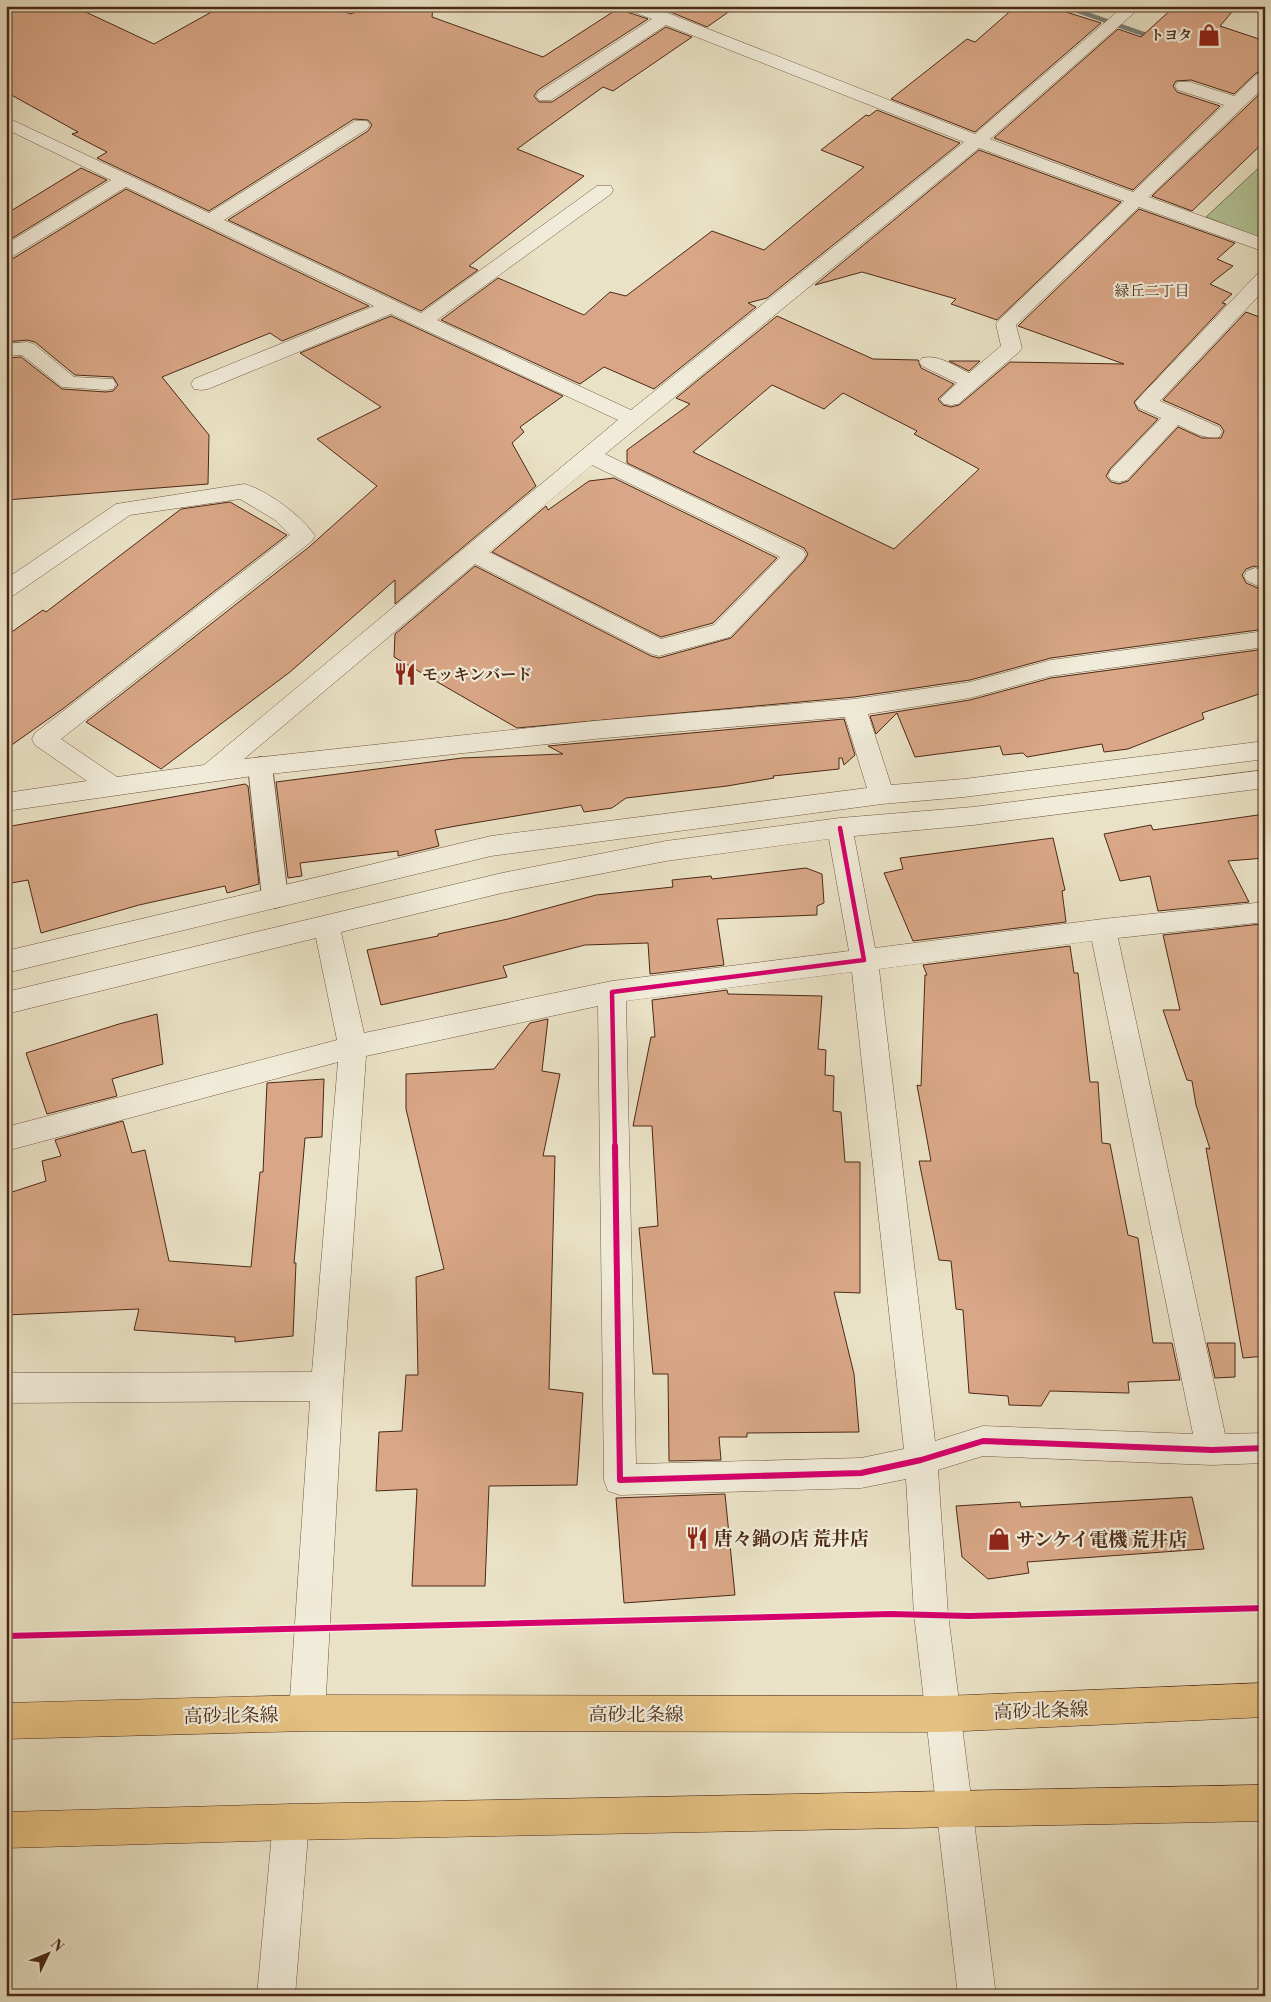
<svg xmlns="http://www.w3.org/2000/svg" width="1271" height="2002" viewBox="0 0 1271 2002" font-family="'Libre Bodoni','Noto Serif JP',serif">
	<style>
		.green { fill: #b2c498; stroke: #7e7656 }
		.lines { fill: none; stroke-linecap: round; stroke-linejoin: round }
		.stream { fill: #7c817b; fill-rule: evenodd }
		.building { fill: #d9a787; stroke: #4b2915; fill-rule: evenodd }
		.service-casing { stroke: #735741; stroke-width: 2 }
		.minor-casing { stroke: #735741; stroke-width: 1 }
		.primary-casing { stroke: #4b2915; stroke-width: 1 }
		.service { fill: #f1ecda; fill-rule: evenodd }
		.minor { fill: #f1ecda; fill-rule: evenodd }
		.primary { fill: #e5c183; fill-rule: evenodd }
		.cycleway-far1-casing { stroke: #f1ecda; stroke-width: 8 }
		.cycleway-casing { stroke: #f1ecda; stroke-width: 9 }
		.cycleway-far1 { stroke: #d6006c; stroke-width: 4.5 }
		.cycleway { stroke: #d6006c; stroke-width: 6 }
		.labels { text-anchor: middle; stroke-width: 4.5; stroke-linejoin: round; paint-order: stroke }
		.far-poi-label { font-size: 14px; font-weight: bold; fill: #4b2915; stroke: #f1ecda; text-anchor: end }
		.far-neighbourhood-label { font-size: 15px; fill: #4b2915; stroke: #f1ecda }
		.poi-label { font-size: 16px; font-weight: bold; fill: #4b2915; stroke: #f1ecda; text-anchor: start }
		.near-poi-label { font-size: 19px; font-weight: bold; fill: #4b2915; stroke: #f1ecda; text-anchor: start }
		.near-street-label { font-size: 19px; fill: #4b2915; stroke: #f1ecda }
	</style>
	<rect width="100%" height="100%" fill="#eae2c6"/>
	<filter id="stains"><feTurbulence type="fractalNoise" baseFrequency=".004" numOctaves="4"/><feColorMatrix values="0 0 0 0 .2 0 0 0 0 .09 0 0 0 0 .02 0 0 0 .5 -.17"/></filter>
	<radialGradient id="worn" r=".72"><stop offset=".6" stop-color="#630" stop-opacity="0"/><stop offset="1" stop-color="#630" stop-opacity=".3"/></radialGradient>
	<path class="green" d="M1265,162V240L1206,217Z"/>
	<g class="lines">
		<path class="stream" d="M1057,6H1071L1167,40L1159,42Z"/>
	</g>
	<path class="building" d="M73,6L154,44L222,6H330L351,14L366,6H433L432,17L543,57L622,6L627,12L648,19L538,90L534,96L539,102H552L666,27L692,37L613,91L603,87L517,149L584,176L469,266L478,270L421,311L228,220L368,131L372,125L368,120L354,119L209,211L97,158L107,152L72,134L78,132L6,92V8Z
		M656,6H737L707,27Z
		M1016,6H1047L1101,23L975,132L891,99L967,39L975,42Z
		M1175,6H1237L1220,26L1265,41V71L1256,73L1234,94L1191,80L1176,81L1173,86L1177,92L1220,106L1133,190L994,138L1118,29L1141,37Z
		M1265,89V141L1192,211L1152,196Z
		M877,110L960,143L767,298L748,303L756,307L654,389L604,367L580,384L441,320L498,278L584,315L610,292L626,296L712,231L764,250L864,167L821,150L866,115L869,116Z
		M979,150L1121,202L997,320L951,304L956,299L862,272L815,285Z
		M81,168L107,180L6,242V214Z
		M126,189L369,306L282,341L270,333L162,377L209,435L208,484L6,500V358L21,357L62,389L106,392L113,391L118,385L113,377L75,375L35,342L27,340L6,342V260L14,258Z
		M1139,209L1235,243L1217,259L1233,266L1210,284L1232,294L1222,303L1226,304L1134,402L1138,410L1158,419L1110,469L1106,476L1111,482L1119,484L1128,481L1178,427L1202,438H1221L1224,431L1220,425L1163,400L1246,312L1265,319V569L1254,566L1246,569L1242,575L1246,583L1265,591V629L1051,658L970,680L854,697L517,728L394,657L395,634L475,566L651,656L659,658L731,638L804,561L808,554L804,548L627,463V450L690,404L676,398L777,316L873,359L918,360L921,368L954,384L938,399L943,405L951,407L959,405L1010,362L1124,364L1018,326ZM772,385L824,409L843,393L917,431L914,434L979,469L894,549L693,452Z
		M391,316L563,396L520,427L524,432L512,443L536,486L395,604V580L290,672L161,769L86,722L309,547L377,486L317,439L381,407L300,353Z
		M949,361H980L969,371Z
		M614,478L777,558L713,623L661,637L492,552L546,506L548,510L589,481Z
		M230,502L287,535L64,708L6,749V636L43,610L46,612L181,509Z
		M1265,649V692L1202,713L1204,719L1128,749L1104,752L1102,744L1027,757L1023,753L1003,755L1000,746L915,757L897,713L876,734L870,716L970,700L1051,678Z
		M844,719L855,755L844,765L842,758H839V769L773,776L774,778L727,786L626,798L612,808L584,812L581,805L456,826L435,830L439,846L398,856V851L300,863L302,876L288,878L276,782L462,758L563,754L548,746Z
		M245,784L248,786L259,884L227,893L225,886L139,905L41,933L28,880L6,884V827Z
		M1265,814V858L1228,861L1249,902L1158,911L1150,876L1120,881L1104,834L1151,825L1153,830Z
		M1053,838L1065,890L1062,891L1066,922L913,941L884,873L903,869L900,858Z
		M806,868L822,874L824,903L817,906V915L717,919L724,965L650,974L648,943L585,945L503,966L507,977L381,1005L367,950L438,936V934L508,919L596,895L673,887L672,880L711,876L712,879Z
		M1261,924L1265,932V1356L1243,1358L1206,1148L1210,1149L1196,1105L1192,1081L1187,1080L1163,1010H1180L1163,935Z
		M1070,946L1074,973H1078L1090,1082H1098L1102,1143L1110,1144L1128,1235L1138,1238L1153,1343H1172L1180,1380L1128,1382L1129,1393L1050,1391L1041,1406L1009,1405L1008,1396L969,1393L963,1310L956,1309L951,1261L939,1260L919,1161H931L917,1085L921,1086L925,975H927L923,965Z
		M727,990L728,994L822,996L818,1049L826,1050L825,1075L834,1076L833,1111L841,1112L845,1162H860V1293L834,1292L854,1374L859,1432L747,1433V1437H719L721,1460L669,1461L668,1374H653L639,1228L658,1226L652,1126H633L651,1037H655L652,1000Z
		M157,1014L163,1064L112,1079L117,1096L47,1114L26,1053L119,1024Z
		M548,1019L542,1071L560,1074L543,1156H555L549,1389L583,1393L577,1485L489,1486L485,1586H412L417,1489L376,1491L379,1432L402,1431L406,1375H418L416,1277L444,1269L406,1109V1074L494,1069L530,1023Z
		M324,1079L322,1137L305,1138L294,1263H296L293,1336L235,1342V1337L134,1330L139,1309L6,1315V1194L46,1181L42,1161L61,1156L55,1140L123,1121L132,1153L145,1150L169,1261L251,1267L260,1172H263L267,1083Z
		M1207,1343H1235V1377L1215,1378Z
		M725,1494L735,1595L624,1603L616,1498Z
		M1192,1497L1204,1549L1027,1562L1029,1573L988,1579L962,1557L956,1506L1020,1502L1021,1507Z"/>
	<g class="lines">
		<defs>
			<path id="service" d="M260,757L268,760L272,766L288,898L284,905L275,908L266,905L262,898L248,766L252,760Z"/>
			<path id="minor" d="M626,6H650L975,134L1124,6H1142L990,139L1133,192L1224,105L1178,90L1175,86L1178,82H1190L1234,96L1257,74L1265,73V86L1149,197L1265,239V252L1139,207L1016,325L1022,348L1019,352L958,404L951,405L944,404L940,399L957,383L922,366L919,362L922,358C938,354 955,366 969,373L1001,346L996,324L999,320L1124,201L979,148L605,454L803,550L806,555L803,560L730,637L659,656L651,654L475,564L244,759L594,721L854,699L970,682L1051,660L1265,631V647L1051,676L970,698L868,714L891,785L964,779L1265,741V759L964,797L882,804L491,856L6,973V951L491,836L867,788L845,717L594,739L260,775L6,811V793L87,781L35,745L32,739L35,733L290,535L275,520L240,499L130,515L14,595L6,598V579L116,504L244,484C267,490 302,516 315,536L312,541L61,739L117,777L204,765L618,420L391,314L208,389L201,390L194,389L191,384L194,379L374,306L126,187L13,256L6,258V244L111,180L6,129V117L209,213L355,121H367L370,125L367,129L224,220L421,313L597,186H611L613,190L611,194L437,320L631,410L964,142L666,25L551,100H539L536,96L539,92L652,19L628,10ZM592,465L780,557L714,625L661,639L489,552Z
				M1265,271V289L1160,401L1219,427L1222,432L1219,437C1204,440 1191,431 1178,425L1127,480L1119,482L1111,480L1108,475L1111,470L1161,418L1139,408L1135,403L1139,398L1258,273Z
				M27,342L34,344L74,377L113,379L116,384L113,389L106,390L62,387L22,355L6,356V344Z
				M1255,568L1265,571V589L1247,581L1244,576L1247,571Z
				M1265,770V788L973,825L854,836L875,948L1103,919L1265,902V922L1118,938L1225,1434L1265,1433V1463L1212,1465L983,1456L938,1470L948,1614L996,1996H958L914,1614L906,1479L861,1488L620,1495L608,1491L604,1480L598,1006L366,1056L343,1386L325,1713L319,1725L307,1731L295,1725L289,1713L310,1401L6,1403V1373L312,1372L338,1062L6,1151V1127L337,1040L316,938L6,1014V992L502,873L666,841L840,818L973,807ZM829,839L849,951L612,981L364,1033L341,932L502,893L666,861ZM1092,941L1193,1434L983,1426L935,1441L879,969ZM852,972L904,1449L861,1458L636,1464L626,1001Z
				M291,1804L304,1809L309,1822L295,1996H257L273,1822L278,1809Z"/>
			<path id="primary" d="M1265,1683V1717L943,1732L307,1731L6,1739V1703L307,1695L943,1696Z
				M1265,1785V1821L291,1840L6,1848V1812L291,1804Z"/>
		</defs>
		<use href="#service" class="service-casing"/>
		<use href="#minor" class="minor-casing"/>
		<use href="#primary" class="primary-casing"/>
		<use href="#service" class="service"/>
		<use href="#minor" class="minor"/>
		<use href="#primary" class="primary"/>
		<defs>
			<path id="cycleway-far1" d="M615,1148L612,992L864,960L840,828"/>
			<path id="cycleway" d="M615,1146L620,1480L861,1473L921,1460L983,1441L1212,1450L1265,1448
				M6,1636L891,1614L969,1616L1265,1608"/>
		</defs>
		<use href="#cycleway-far1" class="cycleway-far1-casing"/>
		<use href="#cycleway" class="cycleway-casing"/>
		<use href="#cycleway-far1" class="cycleway-far1"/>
		<use href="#cycleway" class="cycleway"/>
	</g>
	<defs>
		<symbol id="shop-bare" viewBox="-9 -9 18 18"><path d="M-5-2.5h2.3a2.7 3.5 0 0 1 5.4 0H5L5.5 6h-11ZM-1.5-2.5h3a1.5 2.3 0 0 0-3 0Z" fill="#8f2418" stroke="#f1ecda" stroke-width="2.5" paint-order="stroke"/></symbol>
		<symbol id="restaurant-bare" viewBox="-9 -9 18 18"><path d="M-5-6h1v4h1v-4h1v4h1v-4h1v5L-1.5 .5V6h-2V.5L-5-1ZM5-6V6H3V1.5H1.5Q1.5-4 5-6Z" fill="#8f2418" stroke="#f1ecda" stroke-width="2.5" paint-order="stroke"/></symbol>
	</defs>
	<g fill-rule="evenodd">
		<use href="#shop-bare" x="1193" y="19" width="32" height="32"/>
		<use href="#restaurant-bare" x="389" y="658" width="32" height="32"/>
		<use href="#restaurant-bare" x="681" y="1522" width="32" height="32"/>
		<use href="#shop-bare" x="983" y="1523" width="32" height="32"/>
	</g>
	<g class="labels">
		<g class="far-poi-label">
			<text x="1192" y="40">トヨタ</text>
		</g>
		<g class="far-neighbourhood-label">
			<text x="1152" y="296">緑丘二丁目</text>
		</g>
		<g class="poi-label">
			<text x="422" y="680">モッキンバード</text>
		</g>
		<g class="near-poi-label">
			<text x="714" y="1545">唐々鍋の店 荒井店</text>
			<text x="1016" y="1546">サンケイ電機 荒井店</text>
		</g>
		<g class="near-street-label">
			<text transform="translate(1041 1710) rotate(-2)" y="7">高砂北条線</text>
			<text x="636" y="1721">高砂北条線</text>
			<text transform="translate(231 1715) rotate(-1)" y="7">高砂北条線</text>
		</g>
	</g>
	<rect width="1271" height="2002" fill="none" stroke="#eae2c6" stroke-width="25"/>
	<rect x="8" y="8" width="1256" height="1987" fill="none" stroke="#4b2915" stroke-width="2.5"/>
	<rect x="12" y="12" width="1246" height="1977" fill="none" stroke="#4b2915"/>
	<g transform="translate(48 1954) rotate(47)" stroke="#f1ecda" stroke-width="4" paint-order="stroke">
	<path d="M0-4L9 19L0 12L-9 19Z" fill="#4b2915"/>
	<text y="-8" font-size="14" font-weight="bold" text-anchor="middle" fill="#4b2915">N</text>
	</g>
	<rect width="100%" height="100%" filter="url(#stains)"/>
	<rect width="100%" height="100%" fill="url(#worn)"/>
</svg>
